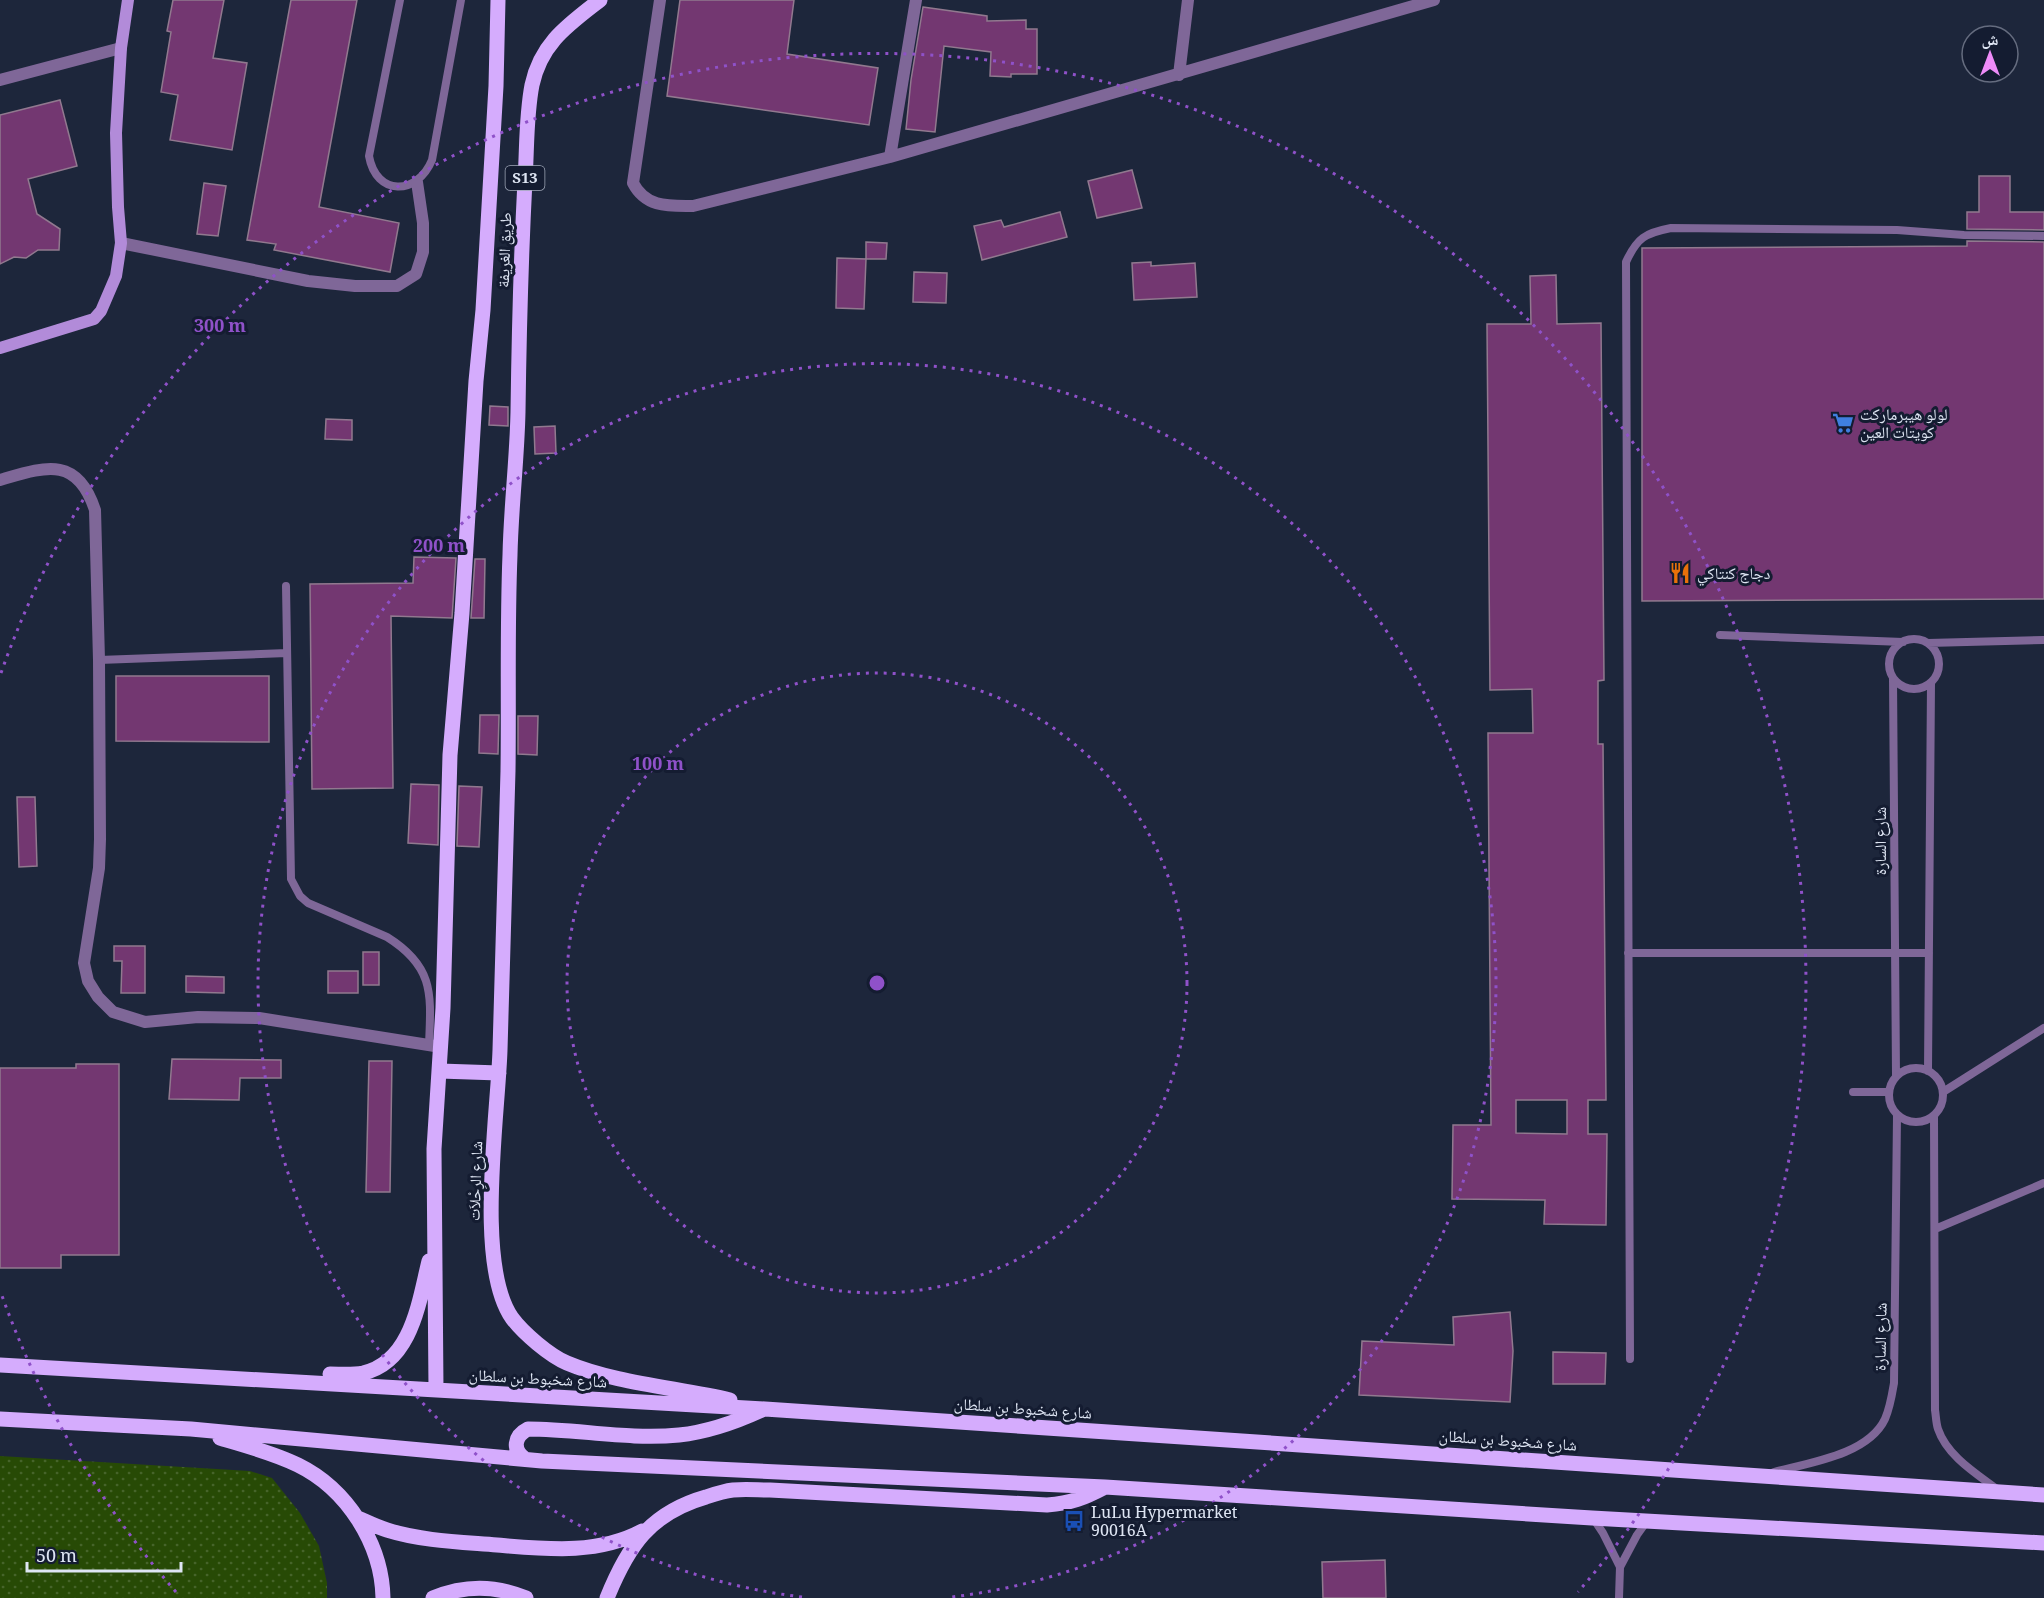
<svg xmlns="http://www.w3.org/2000/svg" width="2044" height="1598" viewBox="0 0 2044 1598" font-family="Georgia,'Noto Naskh Arabic',serif">
	<style>
		.grass { fill: url(#grass-dots) }
		.building { fill: #733771; stroke: #91798f; stroke-width: 1.5; fill-rule: evenodd }
		.lines { fill: none; stroke-linecap: round; stroke-linejoin: round }
		.lane { stroke: #7f6798; stroke-width: 8 }
		.street { stroke: #7f6798; stroke-width: 12 }
		.secondary { stroke: #b28bd9; stroke-width: 12 }
		.primary { stroke: #d5acfd; stroke-width: 15 }
		.ring { fill: none; stroke: #8f51c9; stroke-width: 3; stroke-dasharray: 3 6 }
		.labels { text-anchor: middle; stroke-width: 6; stroke-linejoin: round; paint-order: stroke }
		.shield { fill: #141c31; stroke: #a1a9b9; stroke-width: 1.5 }
		.shield-label { font-size: 15px; font-weight: bold; fill: #dee5f3 }
		.street-label { font-size: 16px; fill: #dee5f3; stroke: #141c31 }
		.poi-label { font-size: 16px; fill: #dee5f3; stroke: #141c31; text-anchor: start }
		.centre { fill: #8f51c9; stroke: #141c31; stroke-width: 3 }
		.ring-label { font-size: 18px; text-anchor: middle; font-weight: bold; fill: #8f51c9; stroke: #141c31; stroke-width: 6; stroke-linejoin: round; paint-order: stroke }
	</style>
	<defs>
		<pattern id="grass-dots" width="8" height="8" patternUnits="userSpaceOnUse" patternTransform="scale(1.5)"><rect width="8" height="8" fill="#274a05"/><path d="M2 2h.1M6 6h.1" fill="none" stroke="#46642a" stroke-width="1.8" stroke-linecap="round"/></pattern>
	</defs>
	<rect width="100%" height="100%" fill="#1d263b"/>
	<path class="grass" d="M0,1456L250,1471L272,1478L300,1513L319,1546L327,1583V1598H0Z"/>
	<path class="building" d="M173,0H224L213,58L247,63L232,150L170,140L178,95L161,92L171,32L167,31Z
		M291,0H357L319,207L399,223L390,272L274,250L276,244L247,240Z
		M680,0H794L787,54L878,68L869,125L667,96Z
		M923,7L987,16V21L1026,20V29H1037V74H1011V77L990,76L991,52L944,46L935,132L906,129L911,80Z
		M60,100L77,166L28,179L37,214L60,229L59,250H38L26,258L14,257L0,264V115Z
		M1132,170L1142,208L1097,218L1088,181Z
		M1979,176H2010V212H2044V230L1967,229V212H1979Z
		M204,183L226,186L218,236L197,234Z
		M1060,212L1067,237L982,260L974,226L1001,220L1004,227Z
		M1967,241L2044,242V599L1642,601V248L1967,246Z
		M866,242L887,243L886,259H866Z
		M837,258L866,259L864,309L836,308Z
		M1151,262V266L1195,263L1197,297L1134,300L1132,263Z
		M914,272L947,273L946,303L913,302Z
		M1556,275L1557,324L1601,323L1604,680L1598,681V744H1603L1606,1100H1588V1134H1607L1606,1225L1544,1224L1545,1200L1452,1199L1453,1125H1491L1488,733H1533L1532,689L1490,690L1487,324H1531L1530,276ZM1516,1100H1567V1134L1516,1133Z
		M490,406L508,407V426L489,425Z
		M326,419L352,420V440L325,439Z
		M555,426L556,453L535,454L534,427Z
		M414,557L456,558L452,618L391,616L393,788L312,789L310,584L413,583Z
		M475,559H485L484,618H471Z
		M116,676H269V742L116,741Z
		M480,715H499L498,754L479,753Z
		M518,716H538L537,755L518,754Z
		M411,784L439,785L438,845L408,843Z
		M459,786L482,787L479,847L457,846Z
		M17,797H35L37,866L19,867Z
		M114,946H145V993H121L122,961H114Z
		M363,952H379V985H363Z
		M328,971H358V993H328Z
		M186,976L224,977V993L186,992Z
		M172,1059L281,1060V1078H240L239,1100L169,1099Z
		M369,1061H392L390,1192H366Z
		M76,1064H119V1255H61V1268H0V1068H76Z
		M1510,1312L1513,1351L1510,1402L1359,1395L1362,1341L1454,1345L1453,1317Z
		M1553,1352L1606,1353L1605,1384H1553Z
		M1385,1560L1386,1598H1323L1322,1562Z"/>
	<g class="lines">
		<path class="lane" d="M400,0L369,156C376,196 417,196 432,160L461,0
			M286,586L291,879L300,896L308,903L387,937C435,967 431,995 429,1045
			M1720,635L1903,642
			M1889 664a25 25 0 1 1 50 0a25 25 0 1 1-50 0Z
			M1928,643L2044,640
			M99,660L287,653
			M1893,678L1896,1076
			M1628,953H1929
			M1889 1095a27 27 0 1 1 54 0a27 27 0 1 1-54 0Z
			M1928,1071L1931,683
			M1853,1092H1888
			M1943,1092L2044,1028
			M1934,1116L1935,1410C1936,1416 1936,1423 1938,1429C1947,1456 1977,1474 1998,1490
			M1935,1229L2044,1183
			M1630,1359L1626,262C1637,238 1645,233 1671,228L1897,230L1964,235L2044,236
			M1774,1472C1808,1463 1868,1455 1885,1419C1890,1408 1892,1395 1894,1383L1897,1116
			M1593,1518L1603,1533L1620,1567
			M1619,1598L1620,1567L1637,1535L1647,1521"/>
		<path class="street" d="M660,0L633,183C646,208 669,206 693,206L890,157L1434,0
			M1179,75L1188,0
			M0,80L121,48
			M890,157L916,0
			M121,243L308,281L355,286H397L416,274L423,252V223L417,182
			M0,480C45,467 77,455 95,510L99,660L100,839L99,868L84,963L88,981L98,997L113,1012L145,1022L198,1017L259,1018L441,1047"/>
		<path class="secondary" d="M0,348L94,319L101,311L116,276L121,243L118,207L116,133L121,48L128,0"/>
		<path class="primary" d="M600,0C568,25 541,43 532,85C526,116 527,149 525,180C521,257 519,335 518,412C517,460 511,507 510,555C507,627 509,699 508,771C506,864 503,957 500,1050C498,1115 475,1265 512,1318C523,1333 550,1356 567,1363C614,1383 679,1388 730,1400
			M440,1071L499,1073
			M0,1365L765,1409L2044,1495
			M330,1374C341,1374 353,1375 363,1373C412,1362 419,1301 429,1261
			M436,1389L434,1149L443,1008L450,755L462,613L476,381L483,310L496,86L498,0
			M0,1419L191,1429L542,1461L1105,1487L1592,1518L2044,1543
			M220,1438C246,1446 274,1453 298,1465C347,1489 382,1544 383,1598
			M525,1459C512,1450 514,1436 528,1429C578,1429 629,1440 679,1435C708,1432 736,1422 762,1410
			M358,1518C367,1522 377,1527 387,1530C422,1541 461,1542 497,1545C546,1549 597,1555 642,1531
			M433,1598C464,1585 495,1585 526,1598
			M607,1598C628,1546 650,1513 706,1497C715,1494 724,1491 733,1490C745,1489 758,1490 770,1490L1047,1505C1072,1503 1084,1498 1105,1487"/>
	</g>
	<g class="ring">
		<circle cx="877" cy="983" r="310"/>
		<path d="M802 1597A619 619 0 1 1 952 1597"/>
		<path d="M176 1592A929 929 0 0 1 1 1293M1 673A929 929 0 1 1 1578 1592"/>
	</g>
	<defs>
		<symbol id="supermarket-bare" viewBox="-9 -9 18 18"><path d="M-6-5.5h2.5l.6 2H6L4.5 2H-2.5L-4.4-4H-6ZM-1.5 3.2a1.3 1.3 0 1 0 .1 0ZM3 3.2a1.3 1.3 0 1 0 .1 0Z" fill="#3f7fe0" stroke="#141c31" stroke-width="2.5" paint-order="stroke"/></symbol>
		<symbol id="restaurant-bare" viewBox="-9 -9 18 18"><path d="M-5-6h1v4h1v-4h1v4h1v-4h1v5L-1.5 .5V6h-2V.5L-5-1ZM5-6V6H3V1.5H1.5Q1.5-4 5-6Z" fill="#e8710a" stroke="#141c31" stroke-width="2.5" paint-order="stroke"/></symbol>
		<symbol id="bus-bare" viewBox="-9 -9 18 18"><path d="M-5-6H5V4H4V6H2V4H-2V6H-4V4H-5ZM-3.5-4V0h7V-4ZM-3.5 1.2v1.5H-2V1.2ZM2 1.2v1.5H3.5V1.2Z" fill="#1a4fb4" stroke="#141c31" stroke-width="2.5" paint-order="stroke"/></symbol>
	</defs>
	<g fill-rule="evenodd">
		<use href="#supermarket-bare" x="1828" y="408" width="30" height="30"/>
		<use href="#restaurant-bare" x="1665" y="558" width="30" height="30"/>
		<use href="#bus-bare" x="1059" y="1506" width="30" height="30"/>
	</g>
	<g class="labels">
		<rect class="shield" x="505.5" y="166" width="39" height="24" rx="4.5"/>
		<g class="shield-label">
			<text x="525" y="183">S13</text>
		</g>
		<g class="street-label">
			<text transform="translate(504 250) rotate(-88)" y="6">طريق الغريفة</text>
			<text transform="translate(1880 841) rotate(-90)" y="6">شارع السارة</text>
			<text transform="translate(475 1181) rotate(-88)" y="6">شارع الرِحْلاَت</text>
			<text transform="translate(1880 1337) rotate(-89)" y="6">شارع السارة</text>
			<text transform="translate(538 1378) rotate(3)" y="6">شارع شخبوط بن سلطان</text>
			<text transform="translate(1023 1408) rotate(4)" y="6">شارع شخبوط بن سلطان</text>
			<text transform="translate(1508 1440) rotate(4)" y="6">شارع شخبوط بن سلطان</text>
		</g>
		<g class="poi-label">
			<text x="1860" y="420">لولو هيبرماركت<tspan x="1860" dy="18">كويتات العين</tspan></text>
			<text x="1697" y="579">دجاج كنتاكي</text>
			<text x="1091" y="1518">LuLu Hypermarket<tspan x="1091" dy="18">90016A</tspan></text>
		</g>
	</g>
	<circle cx="877" cy="983" r="9" class="centre"/>
	<g class="ring-label">
		<text x="220" y="332">300 m</text>
		<text x="439" y="552">200 m</text>
		<text x="658" y="770">100 m</text>
	</g>
	<g transform="translate(1990 54)"><circle r="28" fill="#141c31" stroke="#656c7f" stroke-width="1.5"/>
	<path d="M0-4.5L10 22L0 15L-10 22Z" fill="#ee8cf8"/>
	<text y="-9" font-size="16" font-weight="bold" text-anchor="middle" fill="#dee5f3">ش</text>
	</g>
	<path d="M27 1562v9h154v-9" fill="none" stroke="#dee5f3" stroke-width="3"/>
	<text x="36" y="1562" font-size="18" fill="#dee5f3" stroke="#141c31" stroke-width="4.5" paint-order="stroke">50 m</text>
</svg>
